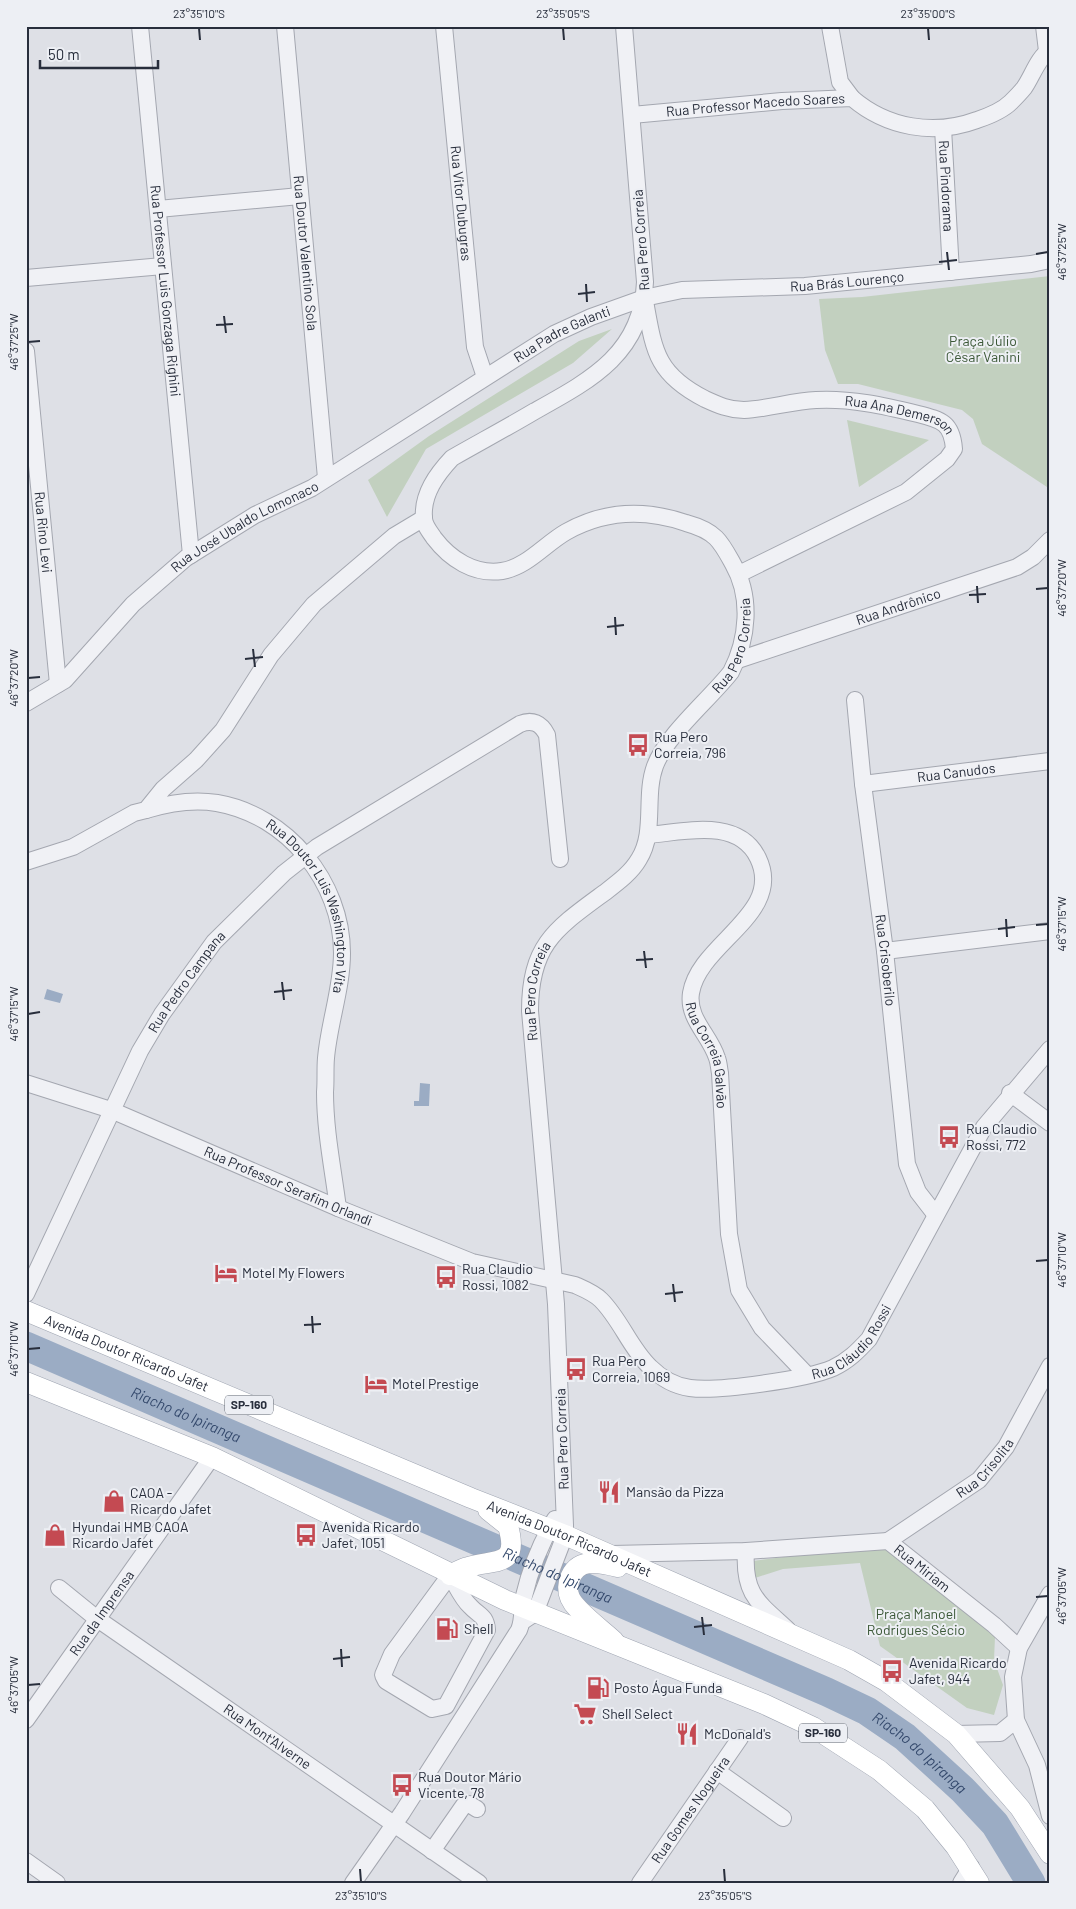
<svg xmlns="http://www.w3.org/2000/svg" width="1076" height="1909" viewBox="0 0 1076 1909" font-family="Barlow,sans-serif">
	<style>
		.green { fill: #c2d0bf }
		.water { fill: #9bacc4 }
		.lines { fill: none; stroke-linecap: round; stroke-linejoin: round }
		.river { stroke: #9bacc4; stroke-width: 29 }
		.minor-casing { stroke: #a4a7b0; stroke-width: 18 }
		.major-casing { stroke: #9ea4b1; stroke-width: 21 }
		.minor { stroke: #f0f1f5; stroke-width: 16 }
		.major { stroke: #fff; stroke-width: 20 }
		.ticks { fill: none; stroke: #282e3c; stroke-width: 2 }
		.labels { text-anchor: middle; stroke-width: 4; stroke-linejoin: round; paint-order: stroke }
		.shield { fill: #edeff4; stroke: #636873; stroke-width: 1 }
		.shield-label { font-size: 12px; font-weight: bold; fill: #282e3c }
		.street-label { font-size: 14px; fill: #282e3c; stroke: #edeff4 }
		.park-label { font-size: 14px; fill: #3a5736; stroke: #edeff4 }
		.poi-label { font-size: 14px; fill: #282e3c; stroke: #edeff4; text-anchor: start }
		.water-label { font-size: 15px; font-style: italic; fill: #354a6d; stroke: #edeff4 }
		.neatline { fill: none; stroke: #282e3c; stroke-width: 2 }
		.ticks-label { font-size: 12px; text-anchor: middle; fill: #282e3c }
	</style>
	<rect width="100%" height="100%" fill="#dee0e6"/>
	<path class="green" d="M1050,276V489L982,444L973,419L962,410L858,384H838L825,350L819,299L862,297Z
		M612,329L573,363L426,449L387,517L368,480L429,436L579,341Z
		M847,420L929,440L859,487Z
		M887,1544L995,1637L994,1660L1003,1685L994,1715L967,1708L880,1646L860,1563L783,1569L755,1578L753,1561Z"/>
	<path class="water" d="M47,989L63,994L60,1003L44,999Z
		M420,1083L430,1084L429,1106H414V1101H419Z"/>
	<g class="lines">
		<path class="river" id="s1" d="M26,1346L827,1692L867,1711L905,1737L963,1790L995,1824L1031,1883"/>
		<defs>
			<g id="minor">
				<path id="s2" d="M140,26L191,555"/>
				<path id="s3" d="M285,26L326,478"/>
				<path id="s4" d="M444,26L475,347L485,377"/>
				<path d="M830,26L840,82L852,98"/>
				<path d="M1044,26L1047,51"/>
				<path id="s5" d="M632,115L782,101L852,98C887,128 934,136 977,120C989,116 1002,111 1011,102C1015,98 1020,93 1024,88C1032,77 1038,57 1050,50"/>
				<path id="s6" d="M943,128L951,272"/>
				<path d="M158,209L300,196"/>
				<path d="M26,278L163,266"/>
				<path id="s7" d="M645,301C654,351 656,374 705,399C718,405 729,410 744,410C768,409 792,401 816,400C850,398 885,406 918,414C942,420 952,423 954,449L947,459L906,492L739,574"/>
				<path id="s8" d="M26,351L58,684"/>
				<path id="s9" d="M738,660L1017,567L1033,557L1050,540"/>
				<path id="s10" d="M855,700L863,784L885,951L907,1164L918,1192L935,1214"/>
				<path id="s11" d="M26,703L65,680L133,604L186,558L255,515L312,488L554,334L591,317L644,298L682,290L805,286L1031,264L1050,260"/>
				<path id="s12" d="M863,784L1050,761"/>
				<path id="s13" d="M146,810C169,803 193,799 217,803C287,815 342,882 342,953C342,988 329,1023 326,1058C325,1069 326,1081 325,1092C325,1131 333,1169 338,1208"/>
				<path id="s14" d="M648,835C684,832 738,817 758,858C785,914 699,943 691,993C687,1019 710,1035 717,1058C719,1063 719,1069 720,1073L729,1234L739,1290L762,1328L807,1375"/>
				<path d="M26,862L73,847L134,813L146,810L163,789L196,760L223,730L271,655L314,604L394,536L424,518"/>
				<path d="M885,951L1050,931"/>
				<path id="s15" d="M26,1083L111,1110L338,1208L472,1262L575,1285C584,1289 594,1293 601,1300C621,1320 630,1348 650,1367C661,1378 675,1386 690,1388C717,1392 808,1379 833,1368C848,1361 858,1351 869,1339L984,1127L1050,1049"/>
				<path d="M1010,1093L1050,1123"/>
				<path id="s16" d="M26,1294L140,1051L162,1014L214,942L284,873L317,847L520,724C532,719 541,723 547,735L560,859"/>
				<path id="s17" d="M888,1541L979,1480L1006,1447L1050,1366"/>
				<path d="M746,1551C743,1595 759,1603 788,1630"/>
				<path id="s18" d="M612,1554L746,1551L888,1541L994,1625L1019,1648"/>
				<path d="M450,1575C456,1585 462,1599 470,1606C479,1616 486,1615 487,1630L446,1706L432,1709L386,1681L383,1675L392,1654Z"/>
				<path id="s19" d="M59,1588L96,1618L479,1883"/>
				<path d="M1050,1594L1019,1648L1013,1677L1016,1720L1037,1765L1050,1816"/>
				<path id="s20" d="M523,1621L535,1613L565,1535V1525L556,1304L530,1011C530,945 555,929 604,893C617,883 631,873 639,859C656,832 644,796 655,766C667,734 709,700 731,672C748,639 752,597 733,564C728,555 723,545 716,538C708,530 697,526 686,523C645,509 605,510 566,532C545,544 527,567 502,571C474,575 450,559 434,538C430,532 424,525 424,518C422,494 437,474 452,458C480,442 508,427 535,411C591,380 642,353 645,282L624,26"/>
				<path id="s21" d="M26,1720L212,1457"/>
				<path d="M956,1734L1000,1733L1016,1720"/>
				<path d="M717,1771L783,1818"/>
				<path d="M432,1851L464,1805L469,1804L477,1809"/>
				<path d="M26,1861L57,1883"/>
				<path d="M353,1883L402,1813L519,1630C524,1618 521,1608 524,1596C530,1570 542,1541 555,1519"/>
				<path id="s22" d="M640,1883L740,1738"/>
				<path d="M961,1883L971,1867"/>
			</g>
			<g id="major">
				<path id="s23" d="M26,1311L471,1498L565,1535L849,1660L886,1681L956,1734L1020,1808L1050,1854"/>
				<path d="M26,1382L212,1457L505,1600L764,1704L813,1727L879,1770L925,1809L956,1847L979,1883"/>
				<path d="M450,1575C456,1572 462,1568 468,1567C495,1559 520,1568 508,1526L488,1510"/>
				<path d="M614,1641C601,1629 584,1617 573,1603C568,1596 567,1590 569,1581C576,1557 599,1562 618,1567"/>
			</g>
		</defs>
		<use href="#minor" class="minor-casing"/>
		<use href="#major" class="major-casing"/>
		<use href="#minor" class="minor"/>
		<use href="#major" class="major"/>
	</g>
	<path class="ticks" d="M199,28L200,40M563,28L564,40M928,28L929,40M947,252L949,270M1036,254L1048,252M939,262L957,260M586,284L587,302M578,294L595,292M224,316L226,333M216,325L233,324M28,342L40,341M977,586L978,603M1036,589L1048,588M969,595L986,594M615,617L616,635M607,627L624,625M253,649L255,667M245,659L263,657M28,678L40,677M1006,919L1007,937M1036,925L1048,924M998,929L1015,927M644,951L646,968M636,960L653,959M282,982L284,1000M274,992L292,990M28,1014L40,1012M1036,1261L1048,1260M673,1284L675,1302M665,1294L683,1292M312,1316L313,1333M304,1325L321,1324M28,1349L40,1348M1036,1597L1048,1596M702,1617L704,1635M694,1627L712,1625M341,1649L342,1667M333,1659L350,1657M28,1685L40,1684M360,1869L361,1882M724,1869L725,1882"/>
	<defs>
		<symbol id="bus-bare" viewBox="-9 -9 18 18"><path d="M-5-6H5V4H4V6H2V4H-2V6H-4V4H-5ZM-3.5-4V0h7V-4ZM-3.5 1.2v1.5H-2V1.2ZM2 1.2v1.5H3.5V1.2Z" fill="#c44a52" stroke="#edeff4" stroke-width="2.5" paint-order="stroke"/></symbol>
		<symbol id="hotel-bare" viewBox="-9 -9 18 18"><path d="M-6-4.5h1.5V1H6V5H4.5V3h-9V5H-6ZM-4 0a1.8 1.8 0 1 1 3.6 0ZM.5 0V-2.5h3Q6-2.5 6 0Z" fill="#c44a52" stroke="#edeff4" stroke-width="2.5" paint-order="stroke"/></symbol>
		<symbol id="restaurant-bare" viewBox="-9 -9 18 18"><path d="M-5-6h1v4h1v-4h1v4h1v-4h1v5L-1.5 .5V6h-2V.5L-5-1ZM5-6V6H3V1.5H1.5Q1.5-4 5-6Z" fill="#c44a52" stroke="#edeff4" stroke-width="2.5" paint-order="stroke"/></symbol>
		<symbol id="shop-bare" viewBox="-9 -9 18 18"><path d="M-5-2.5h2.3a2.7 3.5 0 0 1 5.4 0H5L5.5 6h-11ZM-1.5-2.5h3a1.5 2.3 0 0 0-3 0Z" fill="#c44a52" stroke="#edeff4" stroke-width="2.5" paint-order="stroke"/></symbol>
		<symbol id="fuel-bare" viewBox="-9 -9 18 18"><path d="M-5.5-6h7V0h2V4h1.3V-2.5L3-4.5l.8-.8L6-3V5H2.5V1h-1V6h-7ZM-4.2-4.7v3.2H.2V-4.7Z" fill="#c44a52" stroke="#edeff4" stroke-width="2.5" paint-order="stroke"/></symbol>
		<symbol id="supermarket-bare" viewBox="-9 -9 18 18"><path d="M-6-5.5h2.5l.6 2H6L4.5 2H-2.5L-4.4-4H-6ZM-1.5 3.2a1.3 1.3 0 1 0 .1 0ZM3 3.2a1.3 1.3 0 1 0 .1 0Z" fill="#c44a52" stroke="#edeff4" stroke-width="2.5" paint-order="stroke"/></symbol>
	</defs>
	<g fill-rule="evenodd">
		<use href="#bus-bare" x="622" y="729" width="32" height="32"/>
		<use href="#bus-bare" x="933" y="1121" width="32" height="32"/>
		<use href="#hotel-bare" x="210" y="1257" width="32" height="32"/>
		<use href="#bus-bare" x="430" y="1261" width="32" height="32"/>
		<use href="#bus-bare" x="560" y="1353" width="32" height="32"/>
		<use href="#hotel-bare" x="360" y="1368" width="32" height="32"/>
		<use href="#restaurant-bare" x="593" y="1476" width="32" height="32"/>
		<use href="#shop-bare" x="98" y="1485" width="32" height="32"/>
		<use href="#shop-bare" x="39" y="1519" width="32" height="32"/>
		<use href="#bus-bare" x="290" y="1519" width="32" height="32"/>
		<use href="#fuel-bare" x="431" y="1613" width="32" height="32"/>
		<use href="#bus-bare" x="876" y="1655" width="32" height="32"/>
		<use href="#fuel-bare" x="582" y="1672" width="32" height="32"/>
		<use href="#supermarket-bare" x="569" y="1698" width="32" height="32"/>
		<use href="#restaurant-bare" x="671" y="1718" width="32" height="32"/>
		<use href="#bus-bare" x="386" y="1769" width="32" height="32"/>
	</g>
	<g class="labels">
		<g class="shield">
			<rect x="225" y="1395.5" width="48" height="19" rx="4"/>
			<rect x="799" y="1723.5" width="48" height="19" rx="4"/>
		</g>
		<g class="shield-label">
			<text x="249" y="1409">SP-160</text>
			<text x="823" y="1737">SP-160</text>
		</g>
		<g class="street-label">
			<text dy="5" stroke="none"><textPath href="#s5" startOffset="124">Rua Professor Macedo Soares</textPath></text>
			<text dy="5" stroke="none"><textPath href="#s6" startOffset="58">Rua Pindorama</textPath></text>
			<text dy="5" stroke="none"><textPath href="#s4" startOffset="178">Rua Vitor Dubugras</textPath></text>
			<text transform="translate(641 240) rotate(-94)" y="5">Rua Pero Correia</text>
			<text dy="5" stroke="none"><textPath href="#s3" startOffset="228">Rua Doutor Valentino Sola</textPath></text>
			<text dy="5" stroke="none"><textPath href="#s11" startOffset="950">Rua Brás Lourenço</textPath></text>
			<text dy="5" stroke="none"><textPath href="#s2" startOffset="266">Rua Professor Luis Gonzaga Righini</textPath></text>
			<text dy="5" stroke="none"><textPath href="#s11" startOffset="656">Rua Padre Galanti</textPath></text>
			<text dy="5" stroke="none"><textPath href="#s7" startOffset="321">Rua Ana Demerson</textPath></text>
			<text dy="5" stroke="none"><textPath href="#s11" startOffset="284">Rua José Ubaldo Lomonaco</textPath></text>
			<text dy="5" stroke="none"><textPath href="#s8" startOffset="182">Rua Rino Levi</textPath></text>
			<text dy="5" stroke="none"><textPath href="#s9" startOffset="169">Rua Andrônico</textPath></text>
			<text dy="5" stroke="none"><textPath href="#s20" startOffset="1062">Rua Pero Correia</textPath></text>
			<text dy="5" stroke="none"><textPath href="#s12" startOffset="94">Rua Canudos</textPath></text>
			<text dy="5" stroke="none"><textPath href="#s13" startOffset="225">Rua Doutor Luis Washington Vita</textPath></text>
			<text dy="5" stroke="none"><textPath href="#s10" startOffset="262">Rua Crisoberilo</textPath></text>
			<text dy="5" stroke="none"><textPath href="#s16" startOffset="352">Rua Pedro Campana</textPath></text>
			<text dy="5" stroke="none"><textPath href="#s20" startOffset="644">Rua Pero Correia</textPath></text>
			<text dy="5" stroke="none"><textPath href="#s14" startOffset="346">Rua Correia Galvão</textPath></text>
			<text dy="5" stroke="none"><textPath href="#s15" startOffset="282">Rua Professor Serafim Orlandi</textPath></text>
			<text dy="5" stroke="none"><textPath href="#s15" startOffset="922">Rua Cláudio Rossi</textPath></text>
			<text dy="5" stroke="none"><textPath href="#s23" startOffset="109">Avenida Doutor Ricardo Jafet</textPath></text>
			<text transform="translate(562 1439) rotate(-92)" y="5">Rua Pero Correia</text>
			<text dy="5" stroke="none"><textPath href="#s17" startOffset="122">Rua Crisolita</textPath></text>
			<text dy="5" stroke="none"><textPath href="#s23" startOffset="589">Avenida Doutor Ricardo Jafet</textPath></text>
			<text dy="5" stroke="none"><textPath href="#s18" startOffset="320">Rua Miriam</textPath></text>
			<text dy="5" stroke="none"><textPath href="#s21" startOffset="131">Rua da Imprensa</textPath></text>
			<text dy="5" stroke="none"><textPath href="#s19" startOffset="256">Rua Mont'Alverne</textPath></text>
			<text dy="5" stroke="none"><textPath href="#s22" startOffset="89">Rua Gomes Nogueira</textPath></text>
		</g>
		<g class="park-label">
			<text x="983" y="346">Praça Júlio<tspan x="983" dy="16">César Vanini</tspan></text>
			<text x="916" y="1619">Praça Manoel<tspan x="916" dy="16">Rodrigues Sécio</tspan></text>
		</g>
		<g class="poi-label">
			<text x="654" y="742">Rua Pero<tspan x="654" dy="16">Correia, 796</tspan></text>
			<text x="966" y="1134">Rua Claudio<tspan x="966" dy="16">Rossi, 772</tspan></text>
			<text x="462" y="1274">Rua Claudio<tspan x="462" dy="16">Rossi, 1082</tspan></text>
			<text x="242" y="1278">Motel My Flowers</text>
			<text x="592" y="1366">Rua Pero<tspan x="592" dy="16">Correia, 1069</tspan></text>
			<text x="392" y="1389">Motel Prestige</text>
			<text x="626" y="1497">Mansão da Pizza</text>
			<text x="130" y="1498">CAOA -<tspan x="130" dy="16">Ricardo Jafet</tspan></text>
			<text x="72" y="1532">Hyundai HMB CAOA<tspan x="72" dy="16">Ricardo Jafet</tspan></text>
			<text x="322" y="1532">Avenida Ricardo<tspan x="322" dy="16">Jafet, 1051</tspan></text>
			<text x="464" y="1634">Shell</text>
			<text x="909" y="1668">Avenida Ricardo<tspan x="909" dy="16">Jafet, 944</tspan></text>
			<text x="614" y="1693">Posto Água Funda</text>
			<text x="602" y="1719">Shell Select</text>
			<text x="704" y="1739">McDonald's</text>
			<text x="418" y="1782">Rua Doutor Mário<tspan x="418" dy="16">Vicente, 78</tspan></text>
		</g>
		<g class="water-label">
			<text dy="5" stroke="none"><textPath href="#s1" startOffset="174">Riacho do Ipiranga</textPath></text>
			<text dy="5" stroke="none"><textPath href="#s1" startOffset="579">Riacho do Ipiranga</textPath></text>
			<text dy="5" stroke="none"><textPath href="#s1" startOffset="984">Riacho do Ipiranga</textPath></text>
		</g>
	</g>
	<rect width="1076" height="1909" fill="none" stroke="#edeff4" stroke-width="55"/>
	<path d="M40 60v8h118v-8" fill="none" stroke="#282e3c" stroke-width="2.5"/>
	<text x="48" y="60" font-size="15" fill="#282e3c" stroke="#edeff4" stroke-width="4" paint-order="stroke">50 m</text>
	<rect x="28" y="28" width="1020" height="1854" class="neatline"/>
	<g class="ticks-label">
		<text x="199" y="18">23°35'10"S</text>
		<text x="563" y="18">23°35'05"S</text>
		<text x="928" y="18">23°35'00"S</text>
		<text transform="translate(1062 252) rotate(-90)" y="4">46°37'25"W</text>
		<text transform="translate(14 342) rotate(-90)" y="4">46°37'25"W</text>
		<text transform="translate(1062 588) rotate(-90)" y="4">46°37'20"W</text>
		<text transform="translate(14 678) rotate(-90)" y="4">46°37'20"W</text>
		<text transform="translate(1062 924) rotate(-90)" y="4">46°37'15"W</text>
		<text transform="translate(14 1014) rotate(-90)" y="4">46°37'15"W</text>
		<text transform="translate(1062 1260) rotate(-90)" y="4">46°37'10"W</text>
		<text transform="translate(14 1349) rotate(-90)" y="4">46°37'10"W</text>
		<text transform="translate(1062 1596) rotate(-90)" y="4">46°37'05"W</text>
		<text transform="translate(14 1685) rotate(-90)" y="4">46°37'05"W</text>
		<text x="361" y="1900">23°35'10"S</text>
		<text x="725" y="1900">23°35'05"S</text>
	</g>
</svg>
